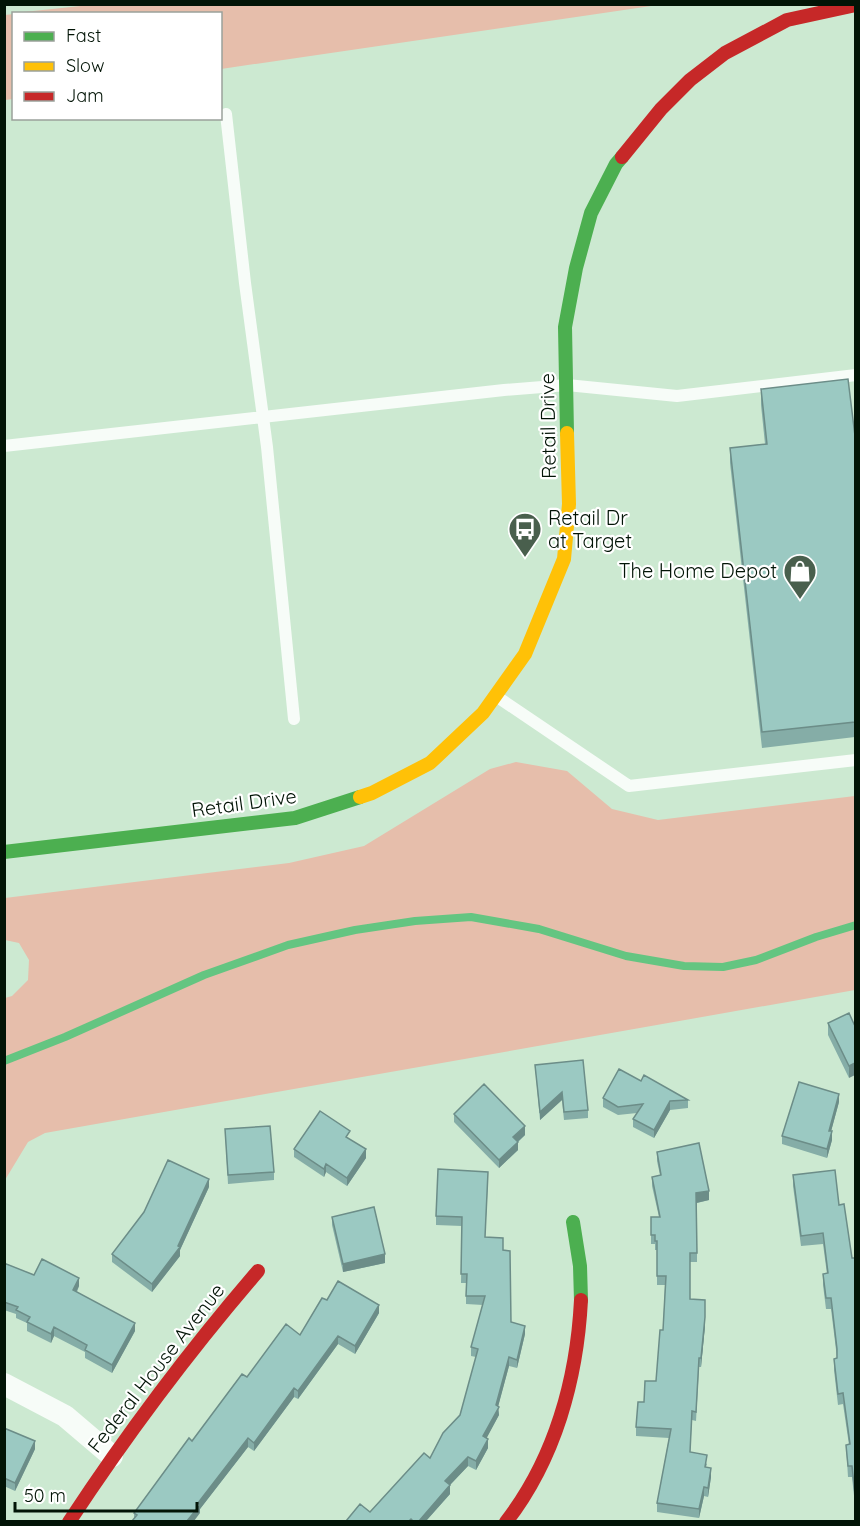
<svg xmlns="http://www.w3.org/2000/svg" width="860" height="1526" viewBox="0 0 860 1526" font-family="Quicksand,sans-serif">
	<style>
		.green { fill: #e6beab }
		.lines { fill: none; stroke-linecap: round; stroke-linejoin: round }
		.stream { stroke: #64c581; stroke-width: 8 }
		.lane { stroke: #f7fcf8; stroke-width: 12 }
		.street { stroke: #f7fcf8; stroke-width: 22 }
		.fast { stroke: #4caf50; stroke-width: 14 }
		.slow { stroke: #ffc107; stroke-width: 14 }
		.jam { stroke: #c62828; stroke-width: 14 }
		.wall { fill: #85ada7 }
		.shaded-wall { fill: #6c8d88 }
		.building { fill: #9bc9c2; stroke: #6c8d88; stroke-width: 1.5 }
		.labels { text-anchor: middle; stroke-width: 4.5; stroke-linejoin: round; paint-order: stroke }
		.street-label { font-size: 20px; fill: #021406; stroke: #fff }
		.poi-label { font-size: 20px; fill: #021406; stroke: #fff; text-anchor: start }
	</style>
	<rect width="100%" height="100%" fill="#cce9d1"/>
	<path class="green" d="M90,5V4L658,5L221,69L220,14L14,13Z
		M14,14L13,99L5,100V15Z
		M516,762L567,771L612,809L658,820L855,796V990L45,1133L28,1142L5,1180V998L12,996L28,980L29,960L19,943L5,940V898L289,863L364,846L490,769Z"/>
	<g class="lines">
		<path class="stream" d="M4,1061L65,1037L204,975L288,945L355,930L415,921L471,917L539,929L626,956L684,966L723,967L756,960L816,937L856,925"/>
		<path class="lane" d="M226,114L245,283L267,447L294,719
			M4,446L504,390L567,385L677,396L856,375
			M496,696L629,786L856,760"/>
		<path class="street" d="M4,1384L65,1416L112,1456"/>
		<path class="fast" d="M567,433L565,327L576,268L591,213L616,164L622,157
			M4,852L295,818L360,797
			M573,1222L580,1266L581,1300"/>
		<path class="slow" d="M360,797L372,793L430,763L483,713L525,654L564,559L569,504L567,433"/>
		<path class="jam" d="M622,157L661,109L690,80L725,53L787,20L856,5
			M69,1522C127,1434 189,1351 258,1271
			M506,1522C555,1459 577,1379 581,1300"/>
	</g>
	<path class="wall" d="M761,389L855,436V737L762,748L730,463V448L765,444L761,405Z
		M828,1023L854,1024L849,1078L828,1035Z
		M535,1065L588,1110V1118L564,1120L562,1100L540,1120Z
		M641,1081L688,1100V1108L670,1110L654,1138L633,1127V1119L637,1113L618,1115L603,1107V1098Z
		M839,1102L831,1131L832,1140L827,1158L782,1144V1136Z
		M454,1114L525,1135L518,1142V1150L499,1168L454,1122Z
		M225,1129L274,1172V1180L228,1184Z
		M350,1139L366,1158L347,1186L326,1172L324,1177L294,1157V1149Z
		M657,1152L709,1200L697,1203V1262H690V1299L705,1326L701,1367H699L696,1421L692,1420L690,1452L707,1464L706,1467L711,1477L708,1497L704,1496L699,1518L657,1512V1503L669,1438L636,1436V1427L644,1402L656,1381L663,1330L665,1285H657V1250H655V1244H651V1217H659L652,1186V1177L660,1175L657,1161Z
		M793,1175L839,1205L852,1258L855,1505L852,1477H848L846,1445H849L843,1404L838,1405L834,1370V1359L837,1358L831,1309H826L823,1285V1274H827L823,1244L801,1246L793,1186Z
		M488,1181L485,1237L503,1250L511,1322L525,1334L517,1368L509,1366L498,1406L499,1415L486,1438L488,1448L476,1470L468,1466L450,1485V1494L426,1521H346L370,1512L430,1458L460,1415L476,1357L471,1356V1347L483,1305L466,1304V1283H461L462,1226L436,1225V1216Z
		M209,1187L180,1250V1256L152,1292L112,1262V1254Z
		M332,1217L385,1263L343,1272L332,1225Z
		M4,1263L34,1275L79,1286L77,1292L135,1331L112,1373L85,1358V1352L54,1336L51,1343L27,1331V1323L16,1318V1314L4,1310Z
		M327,1300L379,1313L355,1354L338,1344L298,1399L294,1397L254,1451L248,1447L200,1509V1513L134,1519V1513L192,1441L247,1377L300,1335Z
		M4,1428L35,1449L15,1491L4,1486Z"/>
	<path class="shaded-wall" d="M855,1063V1075L849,1078V1066Z
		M562,1092V1100L540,1120V1112Z
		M839,1094V1102L829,1139V1131Z
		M670,1101V1110L654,1138V1130Z
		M525,1126V1135L513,1146V1137Z
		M832,1131V1140L827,1158V1149Z
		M518,1142V1150L499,1168V1160Z
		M366,1149V1158L347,1186V1178Z
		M326,1164V1172L324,1177V1169Z
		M209,1179V1187L180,1250V1256L152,1292V1284L178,1246Z
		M709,1191V1200L696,1203V1193Z
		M385,1254V1263L343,1272V1264Z
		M79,1278V1286L73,1298V1290Z
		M379,1305V1313L355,1354V1346Z
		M705,1317V1326L701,1367V1358Z
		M135,1323V1331L112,1373V1365Z
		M525,1326V1334L517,1368V1360Z
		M54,1327V1336L51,1343V1334Z
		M338,1336V1344L298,1399V1391Z
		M509,1357V1366L498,1407L499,1415L483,1445V1436L496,1405Z
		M294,1388V1397L254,1451V1443Z
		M248,1438V1447L200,1509V1513L194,1521H187L198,1503Z
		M488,1439V1448L476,1470V1461Z
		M35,1441V1449L15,1491V1483Z
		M468,1457V1466L450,1485V1494L426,1521H419L445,1481Z
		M711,1468V1477L708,1497V1488Z
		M704,1487V1496L699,1518V1509Z"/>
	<path class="building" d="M848,379L855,436V722L762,732L730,448L767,444L761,389Z
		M849,1013L854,1024L855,1023V1063L849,1066L828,1023Z
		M583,1060L588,1110L564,1112L562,1092L540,1112L535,1065Z
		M619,1069L641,1081L644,1075L688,1100L670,1101L654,1130L633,1119L643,1104L618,1107L603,1098Z
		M799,1082L839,1094L829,1131H832L827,1149L782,1136Z
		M484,1084L525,1126L513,1137L518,1142L499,1160L454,1114Z
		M320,1111L350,1131L346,1137L366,1149L347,1178L326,1164L324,1169L294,1149Z
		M270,1126L274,1172L228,1175L225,1129Z
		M699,1143L709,1191L696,1193L697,1253H690V1299L705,1300V1317L701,1358H699L696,1412L692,1411L690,1452L707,1455L705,1467L711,1468L708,1488L704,1487L699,1509L657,1503L671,1429L636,1427L638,1402H644L645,1381H656L660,1330H663L666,1276H657V1241H655V1235H651V1217H660L652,1177L661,1175L657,1152Z
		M168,1160L209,1179L178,1246L180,1247L152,1284L112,1254L144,1212Z
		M438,1169L488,1172L485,1237L503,1238V1250L510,1251L511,1322L525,1326L517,1360L509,1357L496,1405L499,1407L483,1436L488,1439L476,1461L468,1457L445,1481L450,1485L419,1521H413L411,1519L409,1521H346L360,1504L370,1512L424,1453L430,1458L443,1433L460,1415L478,1349L471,1347L485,1296H466L467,1274H461L462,1217L436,1216Z
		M835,1170L839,1205L844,1204L852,1258H855V1494L852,1466H848L846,1445L850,1444L843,1393L838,1394L834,1359L837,1358V1349L831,1298H826L823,1274L828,1273L823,1233L801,1236L793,1175Z
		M374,1207L385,1254L343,1264L332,1217Z
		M42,1259L79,1278L73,1290L135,1323L112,1365L85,1350L87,1345L54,1327L51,1334L27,1322L30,1317L16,1310L18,1307L4,1302V1263L34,1275Z
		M338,1281L379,1305L355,1346L338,1336L298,1391L294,1388L254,1443L248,1438L198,1503L200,1505L187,1521H132L137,1515L134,1513L189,1438L192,1441L242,1374L247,1377L286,1324L300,1335L322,1298L327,1300Z
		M4,1428L35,1441L15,1483L4,1478Z"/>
	<defs>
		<symbol id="bus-pin" viewBox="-11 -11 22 30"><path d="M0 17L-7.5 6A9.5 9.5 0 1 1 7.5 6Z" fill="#495f4d" stroke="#fff"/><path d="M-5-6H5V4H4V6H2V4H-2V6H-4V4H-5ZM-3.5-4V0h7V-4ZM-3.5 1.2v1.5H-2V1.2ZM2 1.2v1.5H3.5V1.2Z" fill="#fff"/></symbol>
		<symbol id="shop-pin" viewBox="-11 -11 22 30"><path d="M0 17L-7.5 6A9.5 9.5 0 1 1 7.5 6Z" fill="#495f4d" stroke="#fff"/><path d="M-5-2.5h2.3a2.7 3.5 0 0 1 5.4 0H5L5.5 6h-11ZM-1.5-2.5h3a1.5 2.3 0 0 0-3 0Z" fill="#fff"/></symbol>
	</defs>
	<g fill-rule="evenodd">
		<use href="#bus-pin" x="506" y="510" width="38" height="52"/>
		<use href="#shop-pin" x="781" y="552" width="38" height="52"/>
	</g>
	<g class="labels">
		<g class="street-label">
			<text transform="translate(548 426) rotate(-91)" y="7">Retail Drive</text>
			<text transform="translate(244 803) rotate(-8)" y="7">Retail Drive</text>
			<text transform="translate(156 1368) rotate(-52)" y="7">Federal House Avenue</text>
		</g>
		<g class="poi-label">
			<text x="548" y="525">Retail Dr<tspan x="548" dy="23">at Target</tspan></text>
			<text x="777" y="578" text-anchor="end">The Home Depot</text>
		</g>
	</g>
	<rect width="860" height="1526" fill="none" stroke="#021406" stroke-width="12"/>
	<rect x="12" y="12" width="210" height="108" fill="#ffffff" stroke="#9aa19b" stroke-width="1.5"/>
	<rect x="24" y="32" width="30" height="9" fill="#4caf50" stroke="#9aa19b" stroke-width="1.5"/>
	<text x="66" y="42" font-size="18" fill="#021406">Fast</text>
	<rect x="24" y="62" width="30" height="9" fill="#ffc107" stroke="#9aa19b" stroke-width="1.5"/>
	<text x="66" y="72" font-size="18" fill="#021406">Slow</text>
	<rect x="24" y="92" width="30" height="9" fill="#c62828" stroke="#9aa19b" stroke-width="1.5"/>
	<text x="66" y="102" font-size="18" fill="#021406">Jam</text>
	<path d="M15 1502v9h182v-9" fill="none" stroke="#021406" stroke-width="3"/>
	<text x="24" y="1502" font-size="18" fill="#021406" stroke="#ffffff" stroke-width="4.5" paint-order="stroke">50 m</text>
</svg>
